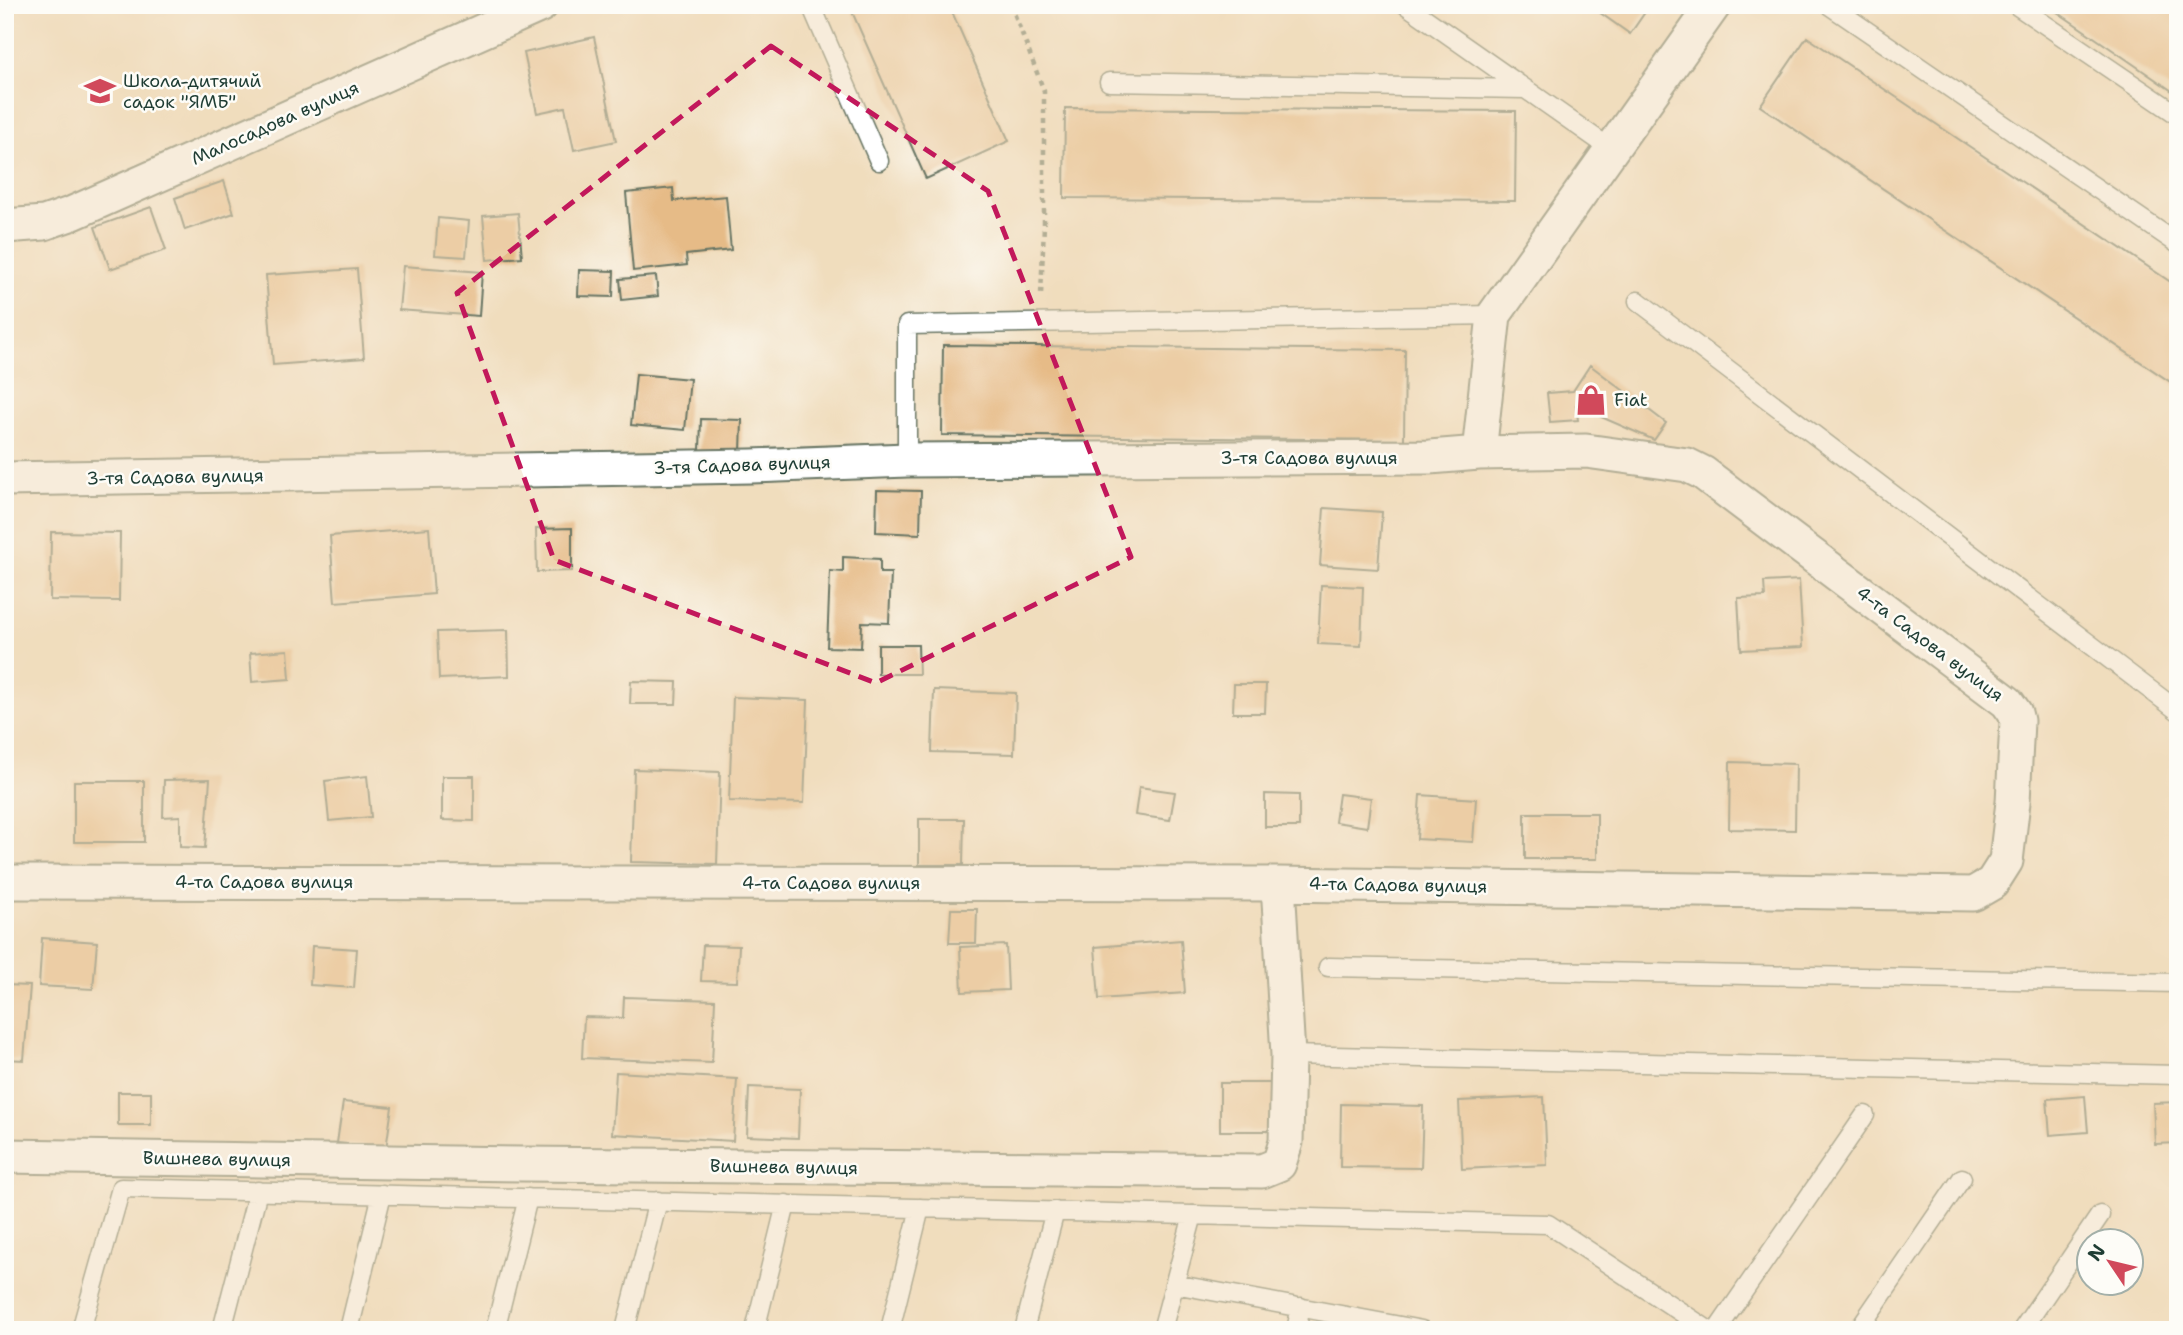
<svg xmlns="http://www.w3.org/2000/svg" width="2183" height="1335" viewBox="0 0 2183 1335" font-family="'Shantell Sans',sans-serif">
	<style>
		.building { fill: #e6bb87 }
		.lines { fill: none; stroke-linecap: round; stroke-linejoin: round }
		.service-casing { stroke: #687564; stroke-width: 21 }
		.minor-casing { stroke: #687564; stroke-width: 37 }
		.path { stroke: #687564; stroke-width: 4.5; stroke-dasharray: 5 5; stroke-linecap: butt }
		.service { stroke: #fff; stroke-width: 18 }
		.minor { stroke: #fff; stroke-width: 33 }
		.marked { fill: none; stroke: #c2185b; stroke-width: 5; stroke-dasharray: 14 9; stroke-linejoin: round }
		.labels { text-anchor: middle; stroke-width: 5; stroke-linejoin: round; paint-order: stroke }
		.poi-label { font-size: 18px; fill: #1f3d34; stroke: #fdfcf7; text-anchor: start }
		.street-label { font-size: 18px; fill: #1f3d34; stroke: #fdfcf7 }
	</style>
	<rect width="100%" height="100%" fill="#fdfcf7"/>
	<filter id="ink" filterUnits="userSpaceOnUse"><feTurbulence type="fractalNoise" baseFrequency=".0143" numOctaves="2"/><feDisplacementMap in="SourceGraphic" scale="14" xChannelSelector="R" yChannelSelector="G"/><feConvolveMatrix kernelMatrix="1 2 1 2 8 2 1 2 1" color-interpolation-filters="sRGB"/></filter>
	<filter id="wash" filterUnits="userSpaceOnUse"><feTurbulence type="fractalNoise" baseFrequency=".00686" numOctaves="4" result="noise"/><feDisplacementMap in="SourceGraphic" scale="28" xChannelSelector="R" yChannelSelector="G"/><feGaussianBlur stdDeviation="1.57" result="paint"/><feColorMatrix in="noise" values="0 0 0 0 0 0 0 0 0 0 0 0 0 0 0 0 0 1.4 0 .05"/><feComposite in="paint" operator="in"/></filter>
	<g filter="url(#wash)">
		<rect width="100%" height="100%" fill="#f0ddbd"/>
		<g id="blocks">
			<path class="building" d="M849,5H949L1009,141L926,179Z
				M1589,5H1650L1630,34Z
				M2047,5H2178V95L2120,55Z
				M594,37L616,141L574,150L565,107L537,113L524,53Z
				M1807,37L2178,287V387L1760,106Z
				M1065,108L1516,111L1515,201L1064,198Z
				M224,181L234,213L185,230L175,198Z
				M673,188L674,201L726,196L731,250L686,255L687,265L633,271L626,193Z
				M151,207L166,250L110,269L95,227Z
				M518,213L522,257L487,260L483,216Z
				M438,218L469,221L466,257L435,255Z
				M403,266L482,272L479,316L399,310Z
				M357,269L364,358L273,365L266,275Z
				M579,270L614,271L613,297L578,296Z
				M656,276L658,296L622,300L620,279Z
				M943,345L1405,350L1404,440L942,435Z
				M1590,365L1666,423L1654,440L1576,406L1578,420L1550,422L1547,393L1573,391Z
				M636,374L690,379L685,430L631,425Z
				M701,419L742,420L741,452L700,451Z
				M877,490L921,491L920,534L876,532Z
				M1324,508L1382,512L1378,569L1320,565Z
				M429,528L434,594L335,602L330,536Z
				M572,528V571L537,572L536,529Z
				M51,532L120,533L119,601L50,600Z
				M843,557L880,559V573H891L889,623L862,622L861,648L827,647L830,571L843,572Z
				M1799,580L1803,647L1741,650L1738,598L1765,597L1764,582Z
				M1321,585L1363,587L1361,646L1318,644Z
				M508,630L509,676L439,679L437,632Z
				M878,645H918L919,674H878Z
				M288,650L290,679L252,682L250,653Z
				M631,681L677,682L676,704H630Z
				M1234,684H1266L1265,713H1233Z
				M934,690L1016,693L1014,754L932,752Z
				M733,697L808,700L804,803L729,801Z
				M1730,762L1796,764L1795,830L1729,829Z
				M634,769L720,772L717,864L631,862Z
				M367,776L371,817L329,821L325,781Z
				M442,776H474V821L442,820Z
				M210,779L205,848L180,847V816L163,817L164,780Z
				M74,781H144V842H74Z
				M1139,787L1175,792L1170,820L1135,815Z
				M1265,794L1299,795V827H1265Z
				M1339,794L1371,798L1367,827L1335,822Z
				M1420,795L1476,799L1473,842L1417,839Z
				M1525,813H1597V859H1525Z
				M919,819H964L963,865H919Z
				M951,909H977L976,943H949Z
				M42,938L97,942L93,989L39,986Z
				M1181,940L1185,993L1099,999L1095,947Z
				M703,945L739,946L737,982L701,981Z
				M1006,945L1008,990L962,992L960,947Z
				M312,946L357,949L354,988L310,985Z
				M5,985L30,986L24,1060L5,1059Z
				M624,997L715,1000L712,1063L582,1058L584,1017L623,1018Z
				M616,1072L737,1079L733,1141L612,1134Z
				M1220,1083H1275V1131H1220Z
				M749,1087L800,1089L798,1138L747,1136Z
				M118,1092H151V1125H118Z
				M2085,1096L2088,1132L2050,1135L2047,1099Z
				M1544,1097L1547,1165L1462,1169L1459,1101Z
				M343,1102L392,1107L386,1149L337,1143Z
				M2178,1102V1143L2155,1144L2153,1103Z
				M1341,1104L1423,1106L1421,1168L1340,1167Z"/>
		</g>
	</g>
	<g filter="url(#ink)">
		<use href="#blocks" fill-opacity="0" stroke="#687564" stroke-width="2"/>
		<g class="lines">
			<defs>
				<path id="service" d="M811,5L879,161
					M1406,5L1611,149
					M1829,5L2178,244
					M2016,5L2178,115
					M1109,82L1525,89
					M1638,301L2178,711
					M907,460V325L1494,315
					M1328,967L2178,983
					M1288,1055L2178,1075
					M1174,1284L1422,1330
					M81,1330L121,1188L1548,1224L1708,1330
					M222,1330L258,1191
					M349,1330L382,1194
					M495,1330L528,1198
					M625,1330L658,1201
					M755,1330L786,1204
					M890,1330L920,1208
					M1024,1330L1055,1211
					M1162,1330L1193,1215
					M1296,1330L1301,1307
					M1717,1330L1865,1115
					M1858,1330L1962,1178
					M2022,1330L2100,1215"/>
				<path id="minor" d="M5,226L44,223L73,213L541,5
					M1479,453L1494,315L1714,5
					M5,479L751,466L907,460L1430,457L1479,453L1586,451L1687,465L1703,473L2007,702L2015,713L2017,721L2013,802L2006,861L1992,883L1973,894L1278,884L5,882
					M5,1156L524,1164L1262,1171L1279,1164L1286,1142L1288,1055L1278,884"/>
			</defs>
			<use href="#service" class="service-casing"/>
			<use href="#minor" class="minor-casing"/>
			<path class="path" d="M1011,5L1044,91V225L1041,295"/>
			<use href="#service" class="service"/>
			<use href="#minor" class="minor"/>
		</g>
	</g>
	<path d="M0 0H2183V1335H0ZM771,46L988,191L1131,557L876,683L554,560L457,293Z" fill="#f0ddbd" fill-opacity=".55" fill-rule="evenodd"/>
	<path class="marked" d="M771,46L988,191L1131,557L876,683L554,560L457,293Z"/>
	<defs>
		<symbol id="school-bare" viewBox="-9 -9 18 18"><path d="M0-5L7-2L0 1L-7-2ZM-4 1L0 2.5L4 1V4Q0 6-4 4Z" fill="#d1495b" stroke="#fdfcf7" stroke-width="2.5" paint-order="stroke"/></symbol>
		<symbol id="shop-bare" viewBox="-9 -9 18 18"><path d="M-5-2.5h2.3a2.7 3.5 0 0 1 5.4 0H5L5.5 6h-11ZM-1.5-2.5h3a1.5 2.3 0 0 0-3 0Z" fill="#d1495b" stroke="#fdfcf7" stroke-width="2.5" paint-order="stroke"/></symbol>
	</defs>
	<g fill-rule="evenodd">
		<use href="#school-bare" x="78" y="69" width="44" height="44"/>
		<use href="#shop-bare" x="1569" y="378" width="44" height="44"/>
	</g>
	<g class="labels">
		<g class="poi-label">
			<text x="123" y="87">Школа-дитячий<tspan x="123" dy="21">садок "ЯМБ"</tspan></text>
			<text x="1614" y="406">Fiat</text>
		</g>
		<g class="street-label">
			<text transform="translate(275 123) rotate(-24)" y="6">Малосадова вулиця</text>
			<text x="1309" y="464">3-тя Садова вулиця</text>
			<text transform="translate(742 465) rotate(-2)" y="6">3-тя Садова вулиця</text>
			<text transform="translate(175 477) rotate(-1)" y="6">3-тя Садова вулиця</text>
			<text transform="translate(1930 644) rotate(37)" y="6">4-та Садова вулиця</text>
			<text x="264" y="888">4-та Садова вулиця</text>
			<text x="831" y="889">4-та Садова вулиця</text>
			<text transform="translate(1398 885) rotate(1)" y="6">4-та Садова вулиця</text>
			<text transform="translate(217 1159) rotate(1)" y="6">Вишнева вулиця</text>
			<text transform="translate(784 1167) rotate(1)" y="6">Вишнева вулиця</text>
		</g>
	</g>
	<rect width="2183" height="1335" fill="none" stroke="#fdfcf7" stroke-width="28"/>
	<g transform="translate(2110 1262) rotate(305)"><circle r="33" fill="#fdfcf7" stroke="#a4b0a9" stroke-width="2"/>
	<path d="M0-5L12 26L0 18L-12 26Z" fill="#d1495b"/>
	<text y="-10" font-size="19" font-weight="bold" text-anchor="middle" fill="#1f3d34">N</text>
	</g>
</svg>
